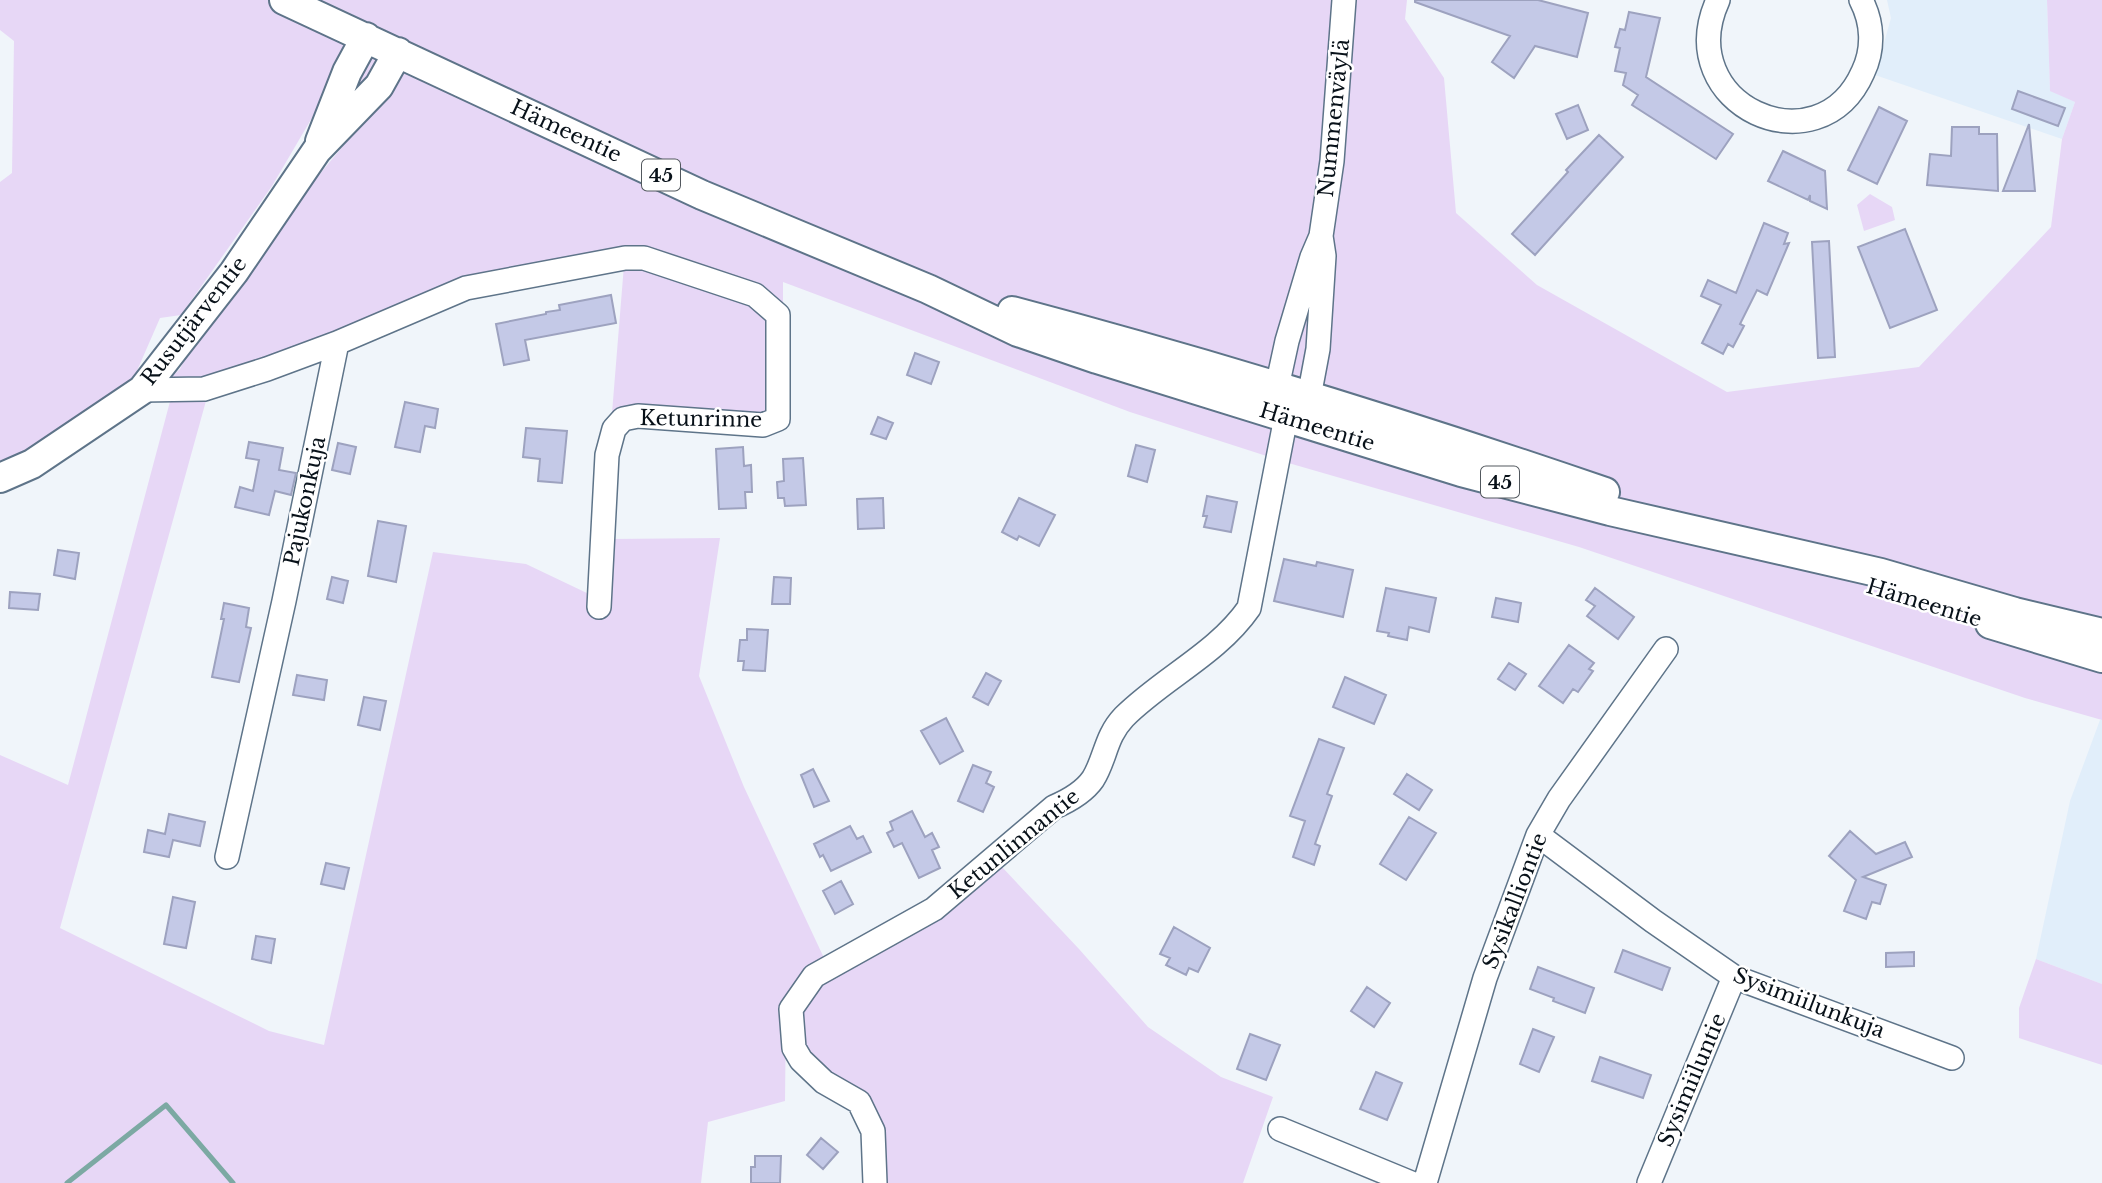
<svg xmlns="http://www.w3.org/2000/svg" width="2102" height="1183" viewBox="0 0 2102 1183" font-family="'Libre Baskerville',serif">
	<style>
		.built { fill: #e1eefa }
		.green { fill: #e7d7f6 }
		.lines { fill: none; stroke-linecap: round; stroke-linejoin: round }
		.stream { stroke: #7ca9a3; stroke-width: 5 }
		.building { fill: #c4c9e7; stroke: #9da2bf; stroke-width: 2 }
		.minor-casing { stroke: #5e7489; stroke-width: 26 }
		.major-casing { stroke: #5e7489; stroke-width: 32 }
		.minor { stroke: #fff; stroke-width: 23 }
		.major { stroke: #fff; stroke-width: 28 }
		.labels { text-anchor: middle; stroke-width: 5; stroke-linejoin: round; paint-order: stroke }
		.shield { fill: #fff; stroke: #52585e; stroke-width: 2 }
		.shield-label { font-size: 19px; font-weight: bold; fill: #081119 }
		.street-label { font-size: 21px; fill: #081119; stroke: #fff }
	</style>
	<rect width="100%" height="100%" fill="#f0f5fa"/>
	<path class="built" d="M1887,0H2047L2050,90L2075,102L2062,139L1875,75L1891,18Z
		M2100,720H2102V984L2036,959L2070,801Z"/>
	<path class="green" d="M0,0H1407L1405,19L1444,78L1456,213L1537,285L1727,392L1919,367L2051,227L2062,139L2075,102L2050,91L2047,0H2102V720L2025,698L1579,547L1285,462L1130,412L783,282V427L612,413L624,265L485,287L209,390L60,928L269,1031L324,1045L433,552L526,564L591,595L611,539L720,538L699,676L744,787L824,958L786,1007L785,1101L708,1122L701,1183H0V755L68,785L172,394L156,392L180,369L191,347L308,188L384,97L332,74L323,99L272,186L181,315L160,318L136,373L85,435L0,482V182L12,173L14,41L0,30Z
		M1870,194L1892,207L1895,220L1864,231L1857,205Z
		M1002,867L1079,949L1148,1027L1221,1077L1273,1097L1243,1183H882L880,1126L801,1047L798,1009L819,980L960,899Z
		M2036,959L2102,984V1065L2019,1038V1008Z"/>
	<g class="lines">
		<path class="stream" d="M67,1183L166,1105L233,1183"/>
	</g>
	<path class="building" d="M1415,0H1538L1588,13L1577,57L1535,46L1514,78L1492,62L1510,36L1415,2Z
		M1629,12L1660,18L1646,77L1733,134L1716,159L1632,105L1638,95L1623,85L1626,73L1615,71L1620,48L1615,47L1620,29L1625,30Z
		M2018,91L2065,108L2058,126L2012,109Z
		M1578,105L1588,130L1567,139L1556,114Z
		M1879,107L1907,121L1877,184L1848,170Z
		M2029,124L2035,191H2003Z
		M1952,127H1979V134H1997L1998,191L1927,185L1930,154L1951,156Z
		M1599,135L1623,157L1535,255L1512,234L1568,172L1566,170Z
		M1783,151L1825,171L1827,209L1810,201V195L1808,200L1768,181Z
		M1764,223L1788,233L1784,244L1789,243L1767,295L1757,290L1740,324L1744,326L1733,347L1728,344L1723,354L1702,343L1721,305L1701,296L1708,280L1736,293Z
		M1905,229L1937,310L1890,328L1858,247Z
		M1829,241L1835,357L1818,358L1812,242Z
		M611,295L616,323L525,340L529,360L504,365L496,324L546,314V312L560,310L559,305Z
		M915,353L939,362L931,384L907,375Z
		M405,402L438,409L435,428L425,426L420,452L395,447Z
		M878,417L893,423L886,439L871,434Z
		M526,428L567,431L562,483L538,481L540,459L523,457Z
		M249,442L283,448L279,470L296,473L291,495L275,491L269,515L235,507L240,487L253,491L259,460L246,458Z
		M338,443L356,447L350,474L332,470Z
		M1136,445L1155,450L1147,482L1128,476Z
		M743,447L744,466L751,465L752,492H745L746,508L719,509L716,449Z
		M803,458L806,505L785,506L784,498H778L777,482L784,481L783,459Z
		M1207,496L1237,502L1231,532L1204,527L1207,516H1203Z
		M883,498L884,528L858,529L857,499Z
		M1019,498L1055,515L1039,546L1019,536L1017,540L1002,532Z
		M378,521L406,526L396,582L368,576Z
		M58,550L79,553L75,579L54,575Z
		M1284,559L1316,566L1317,562L1353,570L1343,617L1274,601Z
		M332,577L348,581L343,603L327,599Z
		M774,577L791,578L790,604H772Z
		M1386,588L1436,598L1429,632L1409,627L1407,640L1388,636L1389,633L1377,631Z
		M1595,588L1634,617L1618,639L1587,616L1595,606L1586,600Z
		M10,592L40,594L38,610L9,608Z
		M1496,598L1521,603L1518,622L1492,617Z
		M224,603L249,608L246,627L251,628L239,682L212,677L224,619H221Z
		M747,629L768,630L765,671L743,670L744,661H738L740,640H747Z
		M1569,645L1594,663L1589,669L1593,671L1578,692L1573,689L1563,703L1539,686Z
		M1509,663L1526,674L1515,690L1498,679Z
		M986,673L1001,681L988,705L973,697Z
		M297,675L327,680L324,700L293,695Z
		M1345,677L1386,695L1374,724L1333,707Z
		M364,697L386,701L380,730L358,725Z
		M946,718L963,751L940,764L921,731Z
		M1319,739L1344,748L1327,794L1332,796L1315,844L1320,846L1314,865L1293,857L1305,821L1290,816Z
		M973,765L991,772L986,783L994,787L983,812L958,801Z
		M813,769L829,801L814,807L801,775Z
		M1407,774L1432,790L1419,810L1394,794Z
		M912,811L925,837L932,833L939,847L932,850L940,868L919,878L902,843L894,847L887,833L893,830L890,822Z
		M169,814L205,822L200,846L173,840L169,857L144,852L148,830L165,834Z
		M1409,817L1436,833L1406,880L1380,864Z
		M850,826L857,839L863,836L871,852L831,871L823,855L820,857L814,844Z
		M1850,831L1876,854L1905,842L1912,857L1863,877L1886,885L1880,904L1872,902L1866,919L1844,911L1856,880L1829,856Z
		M326,863L349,868L344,889L321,884Z
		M841,881L853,904L835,914L823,891Z
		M173,897L195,902L186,948L164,944Z
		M1174,927L1210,948L1198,972L1189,968L1186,975L1166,965L1170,958L1160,954Z
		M256,936L275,939L271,963L252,959Z
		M1623,950L1670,968L1662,990L1615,972Z
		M1914,952V966L1886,967V953Z
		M1538,967L1594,988L1585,1013L1553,1001L1554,998L1530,989Z
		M1367,987L1390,1003L1374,1027L1351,1011Z
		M1533,1029L1554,1037L1539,1072L1520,1064Z
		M1250,1034L1280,1045L1266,1080L1237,1069Z
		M1600,1057L1651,1075L1643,1098L1592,1081Z
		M1376,1072L1402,1083L1387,1120L1360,1109Z
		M821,1138L838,1152L823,1169L807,1155Z
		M755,1156H781L780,1183H751V1167H755Z"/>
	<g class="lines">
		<defs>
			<path id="minor" d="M1718,0C1670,105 1819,172 1863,72C1874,49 1873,23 1861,0
				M337,343L466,288L625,258H644L755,295L778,315V419L763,425L638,416L623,419L614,429L607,455L599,607
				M142,390L204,389L267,369L337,343L284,601L227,857
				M1299,406L1309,397L1318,349L1324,256L1321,236L1332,161L1344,0
				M1538,835L1653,921L1734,977L1952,1058
				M1280,1129L1411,1183
				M875,1183L873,1131L859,1102L824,1082L801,1060L794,1048L791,1009L814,976L934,909L1054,807C1068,801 1084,792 1093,779C1106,758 1105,737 1124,717C1163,678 1217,654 1249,608L1286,417L1277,387L1287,341L1312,257L1321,236
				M1425,1183L1485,978L1538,835L1559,799L1666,649
				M1649,1183L1734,977"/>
			<path id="major" d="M284,0L702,195L928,289L1018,332L1097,359L1461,472L1610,511L1881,573L2015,612L2102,633
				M320,141L347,72L366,37
				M1012,311C1212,364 1410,425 1605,492
				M0,478L32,464L142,390L234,272L317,150L379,86L398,52
				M1990,624L2102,658"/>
		</defs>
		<use href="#minor" class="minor-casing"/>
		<use href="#major" class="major-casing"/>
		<use href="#minor" class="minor"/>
		<use href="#major" class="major"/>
	</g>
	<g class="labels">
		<g class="shield">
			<rect x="642" y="159.5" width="38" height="31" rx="5"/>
			<rect x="1481" y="466.5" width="38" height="31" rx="5"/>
		</g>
		<g class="shield-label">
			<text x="661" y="182">45</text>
			<text x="1500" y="489">45</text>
		</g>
		<g class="street-label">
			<text transform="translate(1334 118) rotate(-84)" y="7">Nummenväylä</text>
			<text transform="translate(566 131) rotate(25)" y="7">Hämeentie</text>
			<text transform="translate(194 321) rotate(-52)" y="7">Rusutjärventie</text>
			<text transform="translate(701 419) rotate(1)" y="7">Ketunrinne</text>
			<text transform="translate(1317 427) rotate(17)" y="7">Hämeentie</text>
			<text transform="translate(305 501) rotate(-78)" y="7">Pajukonkuja</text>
			<text transform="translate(1924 603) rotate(17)" y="7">Hämeentie</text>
			<text transform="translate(1014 844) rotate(-39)" y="7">Ketunlinnantie</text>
			<text transform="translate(1515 901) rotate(-69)" y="7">Sysikalliontie</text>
			<text transform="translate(1809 1003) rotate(21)" y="7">Sysimiilunkuja</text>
			<text transform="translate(1692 1080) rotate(-67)" y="7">Sysimiiluntie</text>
		</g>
	</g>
</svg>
